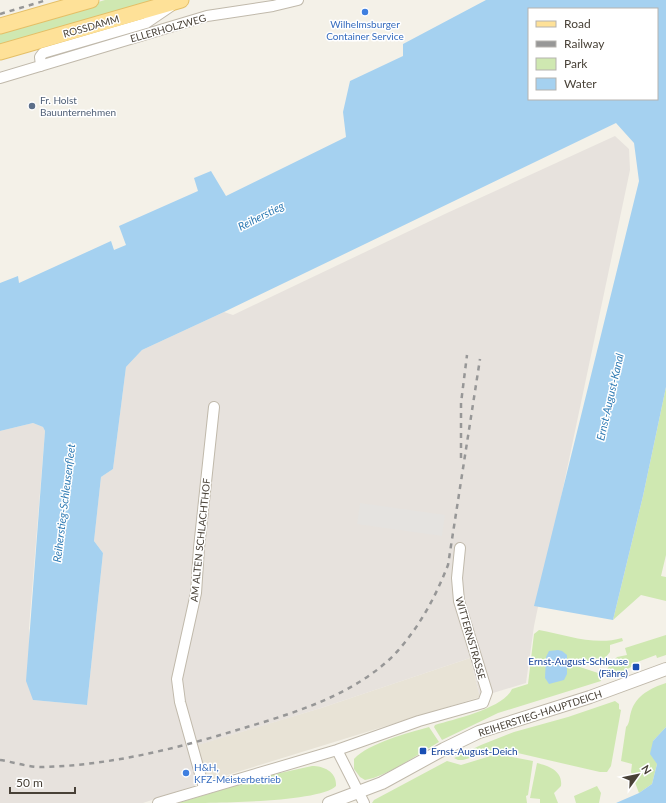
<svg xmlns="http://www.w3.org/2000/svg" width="666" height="803" viewBox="0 0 666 803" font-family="Lato,sans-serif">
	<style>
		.residential { fill: #e8e3d6 }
		.industrial { fill: #e7e2dd }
		.green { fill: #cfe8b1 }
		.parking { fill: #e5e3e0 }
		.water { fill: #a5d1f0; fill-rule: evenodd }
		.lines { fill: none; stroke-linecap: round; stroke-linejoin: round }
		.minor-casing { stroke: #c0b9ab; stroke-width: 12 }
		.tertiary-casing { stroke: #c0b9ab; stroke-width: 14 }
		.primary-casing { stroke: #e4bf67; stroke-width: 17 }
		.minor { stroke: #fff; stroke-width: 10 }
		.tertiary { stroke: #fff; stroke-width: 12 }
		.primary { stroke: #fee198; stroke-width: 15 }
		.rail { stroke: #979797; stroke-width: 2.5; stroke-dasharray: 5 5; stroke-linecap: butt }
		.shop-dot { fill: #3f7fe0; stroke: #fff; stroke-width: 1.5 }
		.service-dot { fill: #5c6f8a; stroke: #fff; stroke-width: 1.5 }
		.transit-dot { fill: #1a4fb4; stroke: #fff; stroke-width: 1.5 }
		.labels { text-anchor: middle; stroke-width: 3; stroke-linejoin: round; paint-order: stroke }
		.shop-label { font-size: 10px; fill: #366cbe; stroke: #fff }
		.street-label { font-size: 10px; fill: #484137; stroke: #fff }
		.service-label { font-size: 10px; fill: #4e5e75; stroke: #fff; text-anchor: start }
		.transit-label { font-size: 10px; fill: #164399; stroke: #fff; text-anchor: end }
		.water-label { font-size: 11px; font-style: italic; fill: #2f7bb4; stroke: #fff }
	</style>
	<rect width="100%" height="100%" fill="#f4f1e8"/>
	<path class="residential" d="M470,658L480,697L208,781L197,745L321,708Z"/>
	<path class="industrial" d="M615,136L629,149L630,170L534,626L526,683L480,697L470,658L321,708L198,745L208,781L143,803H0V431L33,423L43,427L45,431L29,628L33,700L87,705L103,553L94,541L101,477L113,469L126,367L142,350L224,312L233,315L447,213Z"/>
	<path class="green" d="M105,0H163L0,47V31Z
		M666,387V555L661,576L666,577V601L641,595L613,620L643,496Z
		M539,630C566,635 595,646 622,638L623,641L610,645V652L601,663L589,664L571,659V664L598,673L601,681L498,713L442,740L434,727L435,725C455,719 504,708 512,689L528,684L534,634Z
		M666,635V655L657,658L656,655L632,664L633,666L608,679L607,669L617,657L627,655L625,648Z
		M666,683V727L653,741L657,764L652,784L639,793L631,772L632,764L621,761L626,727C630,723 629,718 631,712C636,695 651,688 666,683Z
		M615,701L619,704V709L621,710L611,766L607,772H600L500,749L463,760H458L454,758L481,745L514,732L568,717Z
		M429,727L439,742C420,753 386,777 365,780L360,777L354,769V759C369,743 408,733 429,727Z
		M497,754L533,761L528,795L526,796L527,803H372L374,800L447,761L461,765Z
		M537,763C549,766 563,771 561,786L554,793L558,803H540V799L530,798Z
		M312,766C324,766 337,772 336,786C319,803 208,803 178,803L271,775Z
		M597,786L601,793L599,803H576L574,796Z"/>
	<path class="parking" d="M360,503L445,515L442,536L357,524Z"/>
	<path class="water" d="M486,0H666V387L643,496L613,620L534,606L639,181L634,143L616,123L224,312L142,350L126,367L113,469L101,477L94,541L103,553L87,705L33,700L26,681L45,431L43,427L33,423L0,431V283L18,276L19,283L111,241L114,250L126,245L119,226L198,191L194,178L211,171L226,196L346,137L343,112L350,81L403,56V44ZM529,9H657V99H529Z
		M558,650L562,651L567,655V674L564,680L549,684L545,678L546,657L549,651Z
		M666,727V803H616L639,793L652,784L657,764L650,754L653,741Z"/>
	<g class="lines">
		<defs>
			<path id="minor" d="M41,66L40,57L43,53L146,23L171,6
				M0,78L207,16L273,6L298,0
				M337,750L364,803
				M204,788L180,702L177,679L196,593L199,548L214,407
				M158,803L337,750L419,721L483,703L487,692L459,601L457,578L460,548"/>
			<path id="tertiary" d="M329,803L382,783L444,749L479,732L590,697L666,669"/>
			<path id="primary" d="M0,26L91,0
				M0,52L181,0"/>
		</defs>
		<use href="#minor" class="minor-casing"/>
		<use href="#tertiary" class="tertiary-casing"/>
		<use href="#primary" class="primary-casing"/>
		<use href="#minor" class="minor"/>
		<use href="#tertiary" class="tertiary"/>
		<use href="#primary" class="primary"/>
		<path class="rail" d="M0,14L47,0
			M461,458V403L467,355
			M0,760C14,762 30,768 45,767C110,765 175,749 237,730C291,714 353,696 394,655C419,628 435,598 448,565L480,359"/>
	</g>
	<g class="shop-dot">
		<circle cx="365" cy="12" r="4"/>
		<circle cx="186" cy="773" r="4"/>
	</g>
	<circle class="service-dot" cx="32" cy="106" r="4"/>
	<g class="transit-dot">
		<rect x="632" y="663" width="8" height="8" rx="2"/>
		<rect x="419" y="747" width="8" height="8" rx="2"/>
	</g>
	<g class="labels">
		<g class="shop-label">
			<text x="365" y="28">Wilhelmsburger<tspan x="365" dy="12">Container Service</tspan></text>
			<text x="194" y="771" text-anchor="start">H&amp;H,<tspan x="194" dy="12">KFZ-Meisterbetrieb</tspan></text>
		</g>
		<g class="street-label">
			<text transform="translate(91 26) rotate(-16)" y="4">ROSSDAMM</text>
			<text transform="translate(168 28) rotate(-16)" y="4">ELLERHOLZWEG</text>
			<text transform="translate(200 540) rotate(-84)" y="4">AM ALTEN SCHLACHTHOF</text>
			<text transform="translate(471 638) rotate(74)" y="4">WITTERNSTRASSE</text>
			<text transform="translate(540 713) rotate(-18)" y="4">REIHERSTIEG-HAUPTDEICH</text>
		</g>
		<g class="service-label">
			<text x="40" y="104">Fr. Holst<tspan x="40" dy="12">Bauunternehmen</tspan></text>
		</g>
		<g class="transit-label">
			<text x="628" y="665">Ernst-August-Schleuse<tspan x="628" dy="12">(Fähre)</tspan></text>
			<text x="431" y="755" text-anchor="start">Ernst-August-Deich</text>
		</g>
		<g class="water-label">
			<text transform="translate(261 216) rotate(-27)" y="4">Reiherstieg</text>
			<text transform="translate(610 397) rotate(-77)" y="4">Ernst-August-Kanal</text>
			<text transform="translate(64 503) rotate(-83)" y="4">Reiherstieg-Schleusenfleet</text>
		</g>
	</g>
	<rect x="528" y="8" width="130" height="92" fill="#ffffff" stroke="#b6b3af"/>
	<rect x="536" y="21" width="20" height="6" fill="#fee198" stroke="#b6b3af"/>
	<text x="564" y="28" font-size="12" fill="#484137">Road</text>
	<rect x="536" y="41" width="20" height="6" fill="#979797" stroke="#b6b3af"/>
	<text x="564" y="48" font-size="12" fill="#484137">Railway</text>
	<rect x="536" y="58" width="20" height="12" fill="#cfe8b1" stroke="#b6b3af"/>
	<text x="564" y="68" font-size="12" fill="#484137">Park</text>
	<rect x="536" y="78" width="20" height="12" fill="#a5d1f0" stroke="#b6b3af"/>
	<text x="564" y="88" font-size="12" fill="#484137">Water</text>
	<g transform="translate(638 775) rotate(57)" stroke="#ffffff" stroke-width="3" paint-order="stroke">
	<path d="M0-3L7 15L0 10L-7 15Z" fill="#484137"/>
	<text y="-6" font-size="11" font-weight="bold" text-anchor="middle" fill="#484137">N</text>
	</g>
	<path d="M10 787v6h65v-6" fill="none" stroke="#484137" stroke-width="2"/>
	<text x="16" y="787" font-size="12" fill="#484137" stroke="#ffffff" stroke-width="3" paint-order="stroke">50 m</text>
</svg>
